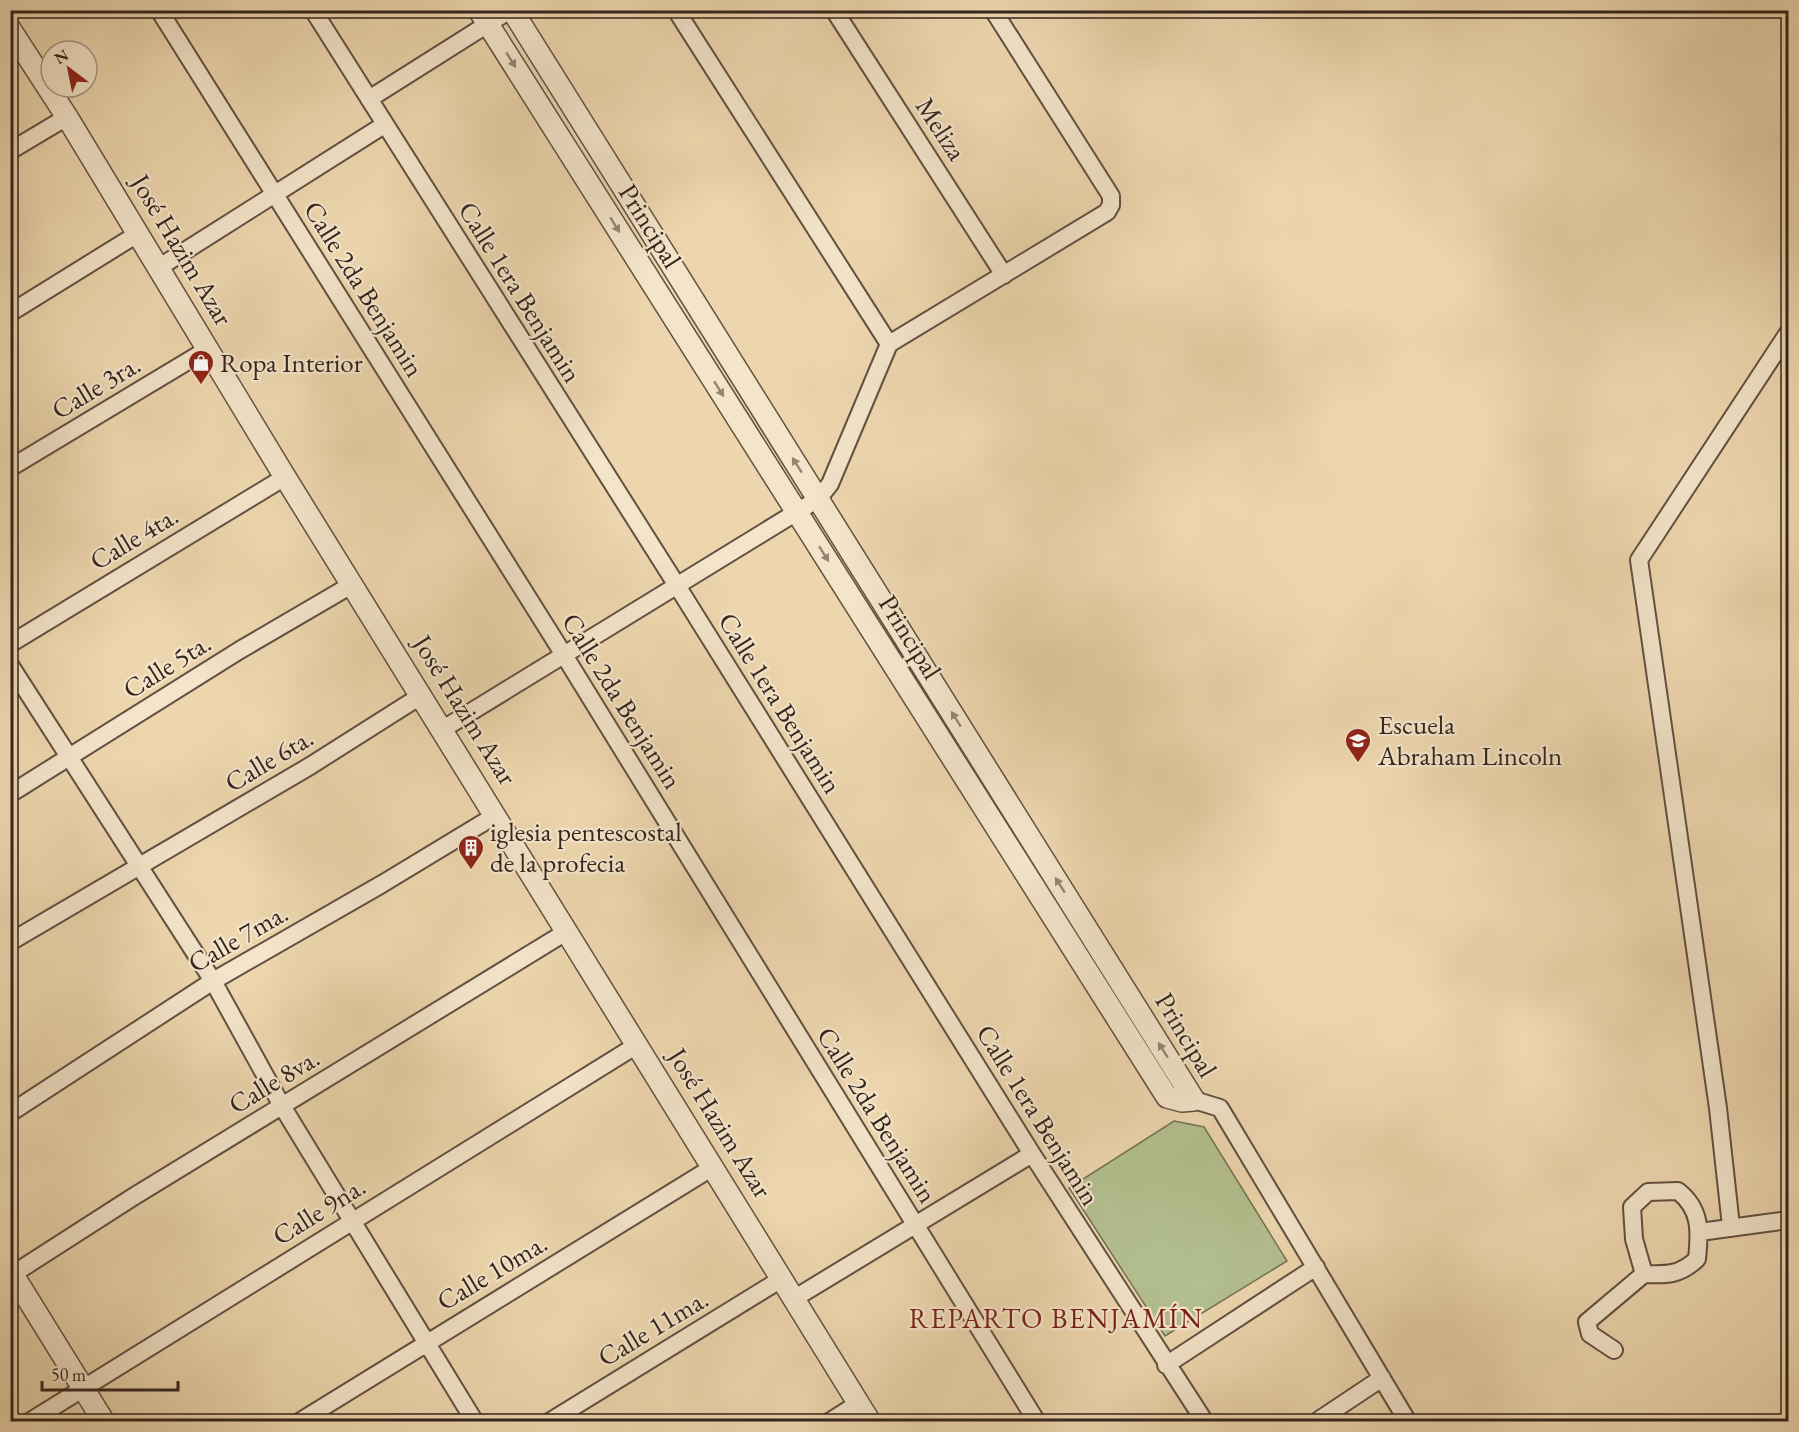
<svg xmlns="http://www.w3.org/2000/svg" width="1799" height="1432" viewBox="0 0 1799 1432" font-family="'EB Garamond',serif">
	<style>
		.green { fill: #b3bf8f; stroke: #747256; stroke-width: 1.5 }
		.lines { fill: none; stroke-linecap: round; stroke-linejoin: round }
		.minor-casing { stroke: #625042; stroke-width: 20 }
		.tertiary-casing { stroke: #625042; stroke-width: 24 }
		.minor { stroke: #f3e4ca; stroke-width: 16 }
		.tertiary { stroke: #f3e4ca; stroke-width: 21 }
		.oneway { fill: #948474 }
		.labels { text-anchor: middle; stroke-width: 4.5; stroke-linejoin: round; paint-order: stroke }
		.street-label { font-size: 27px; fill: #34241e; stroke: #f3e4ca }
		.poi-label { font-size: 27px; fill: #34241e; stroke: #f3e4ca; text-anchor: start }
		.neighbourhood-label { font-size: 28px; letter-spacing: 1.5px; fill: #7a1f14; stroke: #f3e4ca }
	</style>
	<rect width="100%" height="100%" fill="#edd6ae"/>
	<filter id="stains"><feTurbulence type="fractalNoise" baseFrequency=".00333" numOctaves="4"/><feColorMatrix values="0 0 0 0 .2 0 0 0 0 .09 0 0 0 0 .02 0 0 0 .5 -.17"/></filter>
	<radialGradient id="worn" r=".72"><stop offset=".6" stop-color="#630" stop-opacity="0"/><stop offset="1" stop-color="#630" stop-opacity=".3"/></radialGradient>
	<path class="green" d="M1174,1121L1204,1127L1287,1261L1165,1336L1069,1188Z"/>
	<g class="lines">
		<defs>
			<path id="minor" d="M159,10L564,655L1037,1422
				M313,10L676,584L1032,1154L1205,1422
				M676,10L889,344
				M834,10L1004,275
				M369,99L510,10
				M10,151L67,117
				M158,268L384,125
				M10,313L139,233
				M10,468L208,349
				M10,644L285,477
				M10,665L213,981L282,1106L475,1422
				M443,729L818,499L830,484L889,344L1107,212L1111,205V196L993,10
				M10,794L240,650L353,584
				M10,942L310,766L422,695
				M1194,1100L1220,1108L1408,1422
				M10,1113L213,981L382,884L496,815
				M1731,1226L1718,1108L1639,560L1788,333
				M1700,1232L1788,1220
				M10,1276L133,1197L566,932
				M795,1298L1032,1154
				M1614,1350L1590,1334L1587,1322L1644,1274C1667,1275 1680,1275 1697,1259C1700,1231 1701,1209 1678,1191L1648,1192L1632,1207L1634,1239L1644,1274
				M1166,1365L1316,1267
				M29,1422L637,1045
				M299,1422L713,1167
				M549,1422L783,1278
				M829,1422L859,1403
				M1316,1422L1382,1378"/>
			<path id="tertiary" d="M479,10L1167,1097L1182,1101L1194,1100L512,10
				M10,29L67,117L285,477L870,1422
				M10,1270L104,1422"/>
		</defs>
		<use href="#minor" class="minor-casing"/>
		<use href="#tertiary" class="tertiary-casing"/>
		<use href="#minor" class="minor"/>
		<use href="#tertiary" class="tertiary"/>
	</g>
	<defs><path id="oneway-solid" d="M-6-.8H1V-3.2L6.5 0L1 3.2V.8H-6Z" transform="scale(1.5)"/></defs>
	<g class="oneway">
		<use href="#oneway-solid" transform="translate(511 60) rotate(58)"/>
		<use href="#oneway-solid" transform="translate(615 225) rotate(58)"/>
		<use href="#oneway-solid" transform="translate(719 389) rotate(58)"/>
		<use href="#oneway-solid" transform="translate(797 465) rotate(-122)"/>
		<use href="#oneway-solid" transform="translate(824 554) rotate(58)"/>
		<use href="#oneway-solid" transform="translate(956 719) rotate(-122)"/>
		<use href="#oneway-solid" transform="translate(1060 885) rotate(-122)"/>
		<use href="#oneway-solid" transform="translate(1163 1050) rotate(-122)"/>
	</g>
	<defs>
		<symbol id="shop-pin" viewBox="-11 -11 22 30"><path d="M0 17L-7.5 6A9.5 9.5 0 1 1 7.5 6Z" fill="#8f2418" stroke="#f3e4ca"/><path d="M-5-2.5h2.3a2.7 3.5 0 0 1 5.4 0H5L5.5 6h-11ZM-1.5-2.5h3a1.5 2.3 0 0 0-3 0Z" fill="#fff"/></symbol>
		<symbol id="school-pin" viewBox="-11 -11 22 30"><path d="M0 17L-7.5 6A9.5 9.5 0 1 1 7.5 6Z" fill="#8f2418" stroke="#f3e4ca"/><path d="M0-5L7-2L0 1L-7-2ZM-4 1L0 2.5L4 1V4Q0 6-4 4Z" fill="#fff"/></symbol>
		<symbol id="building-pin" viewBox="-11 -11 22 30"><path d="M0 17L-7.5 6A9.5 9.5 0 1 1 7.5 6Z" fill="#8f2418" stroke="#f3e4ca"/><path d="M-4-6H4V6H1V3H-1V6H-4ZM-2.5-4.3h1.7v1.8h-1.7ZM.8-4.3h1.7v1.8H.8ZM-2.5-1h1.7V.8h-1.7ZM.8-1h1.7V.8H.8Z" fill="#fff"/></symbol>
	</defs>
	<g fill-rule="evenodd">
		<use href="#shop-pin" x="186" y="348" width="30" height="40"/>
		<use href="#school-pin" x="1343" y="726" width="30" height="40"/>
		<use href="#building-pin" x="456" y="833" width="30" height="40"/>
	</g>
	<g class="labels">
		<g class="street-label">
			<text transform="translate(941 129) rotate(57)" y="9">Meliza</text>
			<text transform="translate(650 226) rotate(58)" y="9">Principal</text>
			<text transform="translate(182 250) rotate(59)" y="9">José Hazim Azar</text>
			<text transform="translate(364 289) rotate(58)" y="9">Calle 2da Benjamin</text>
			<text transform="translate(520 292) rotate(58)" y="9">Calle 1era Benjamin</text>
			<text transform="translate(96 387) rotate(-31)" y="9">Calle 3ra.</text>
			<text transform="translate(134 538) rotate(-31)" y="9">Calle 4ta.</text>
			<text transform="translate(910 637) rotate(58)" y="9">Principal</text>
			<text transform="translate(167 666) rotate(-32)" y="9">Calle 5ta.</text>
			<text transform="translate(622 701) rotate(58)" y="9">Calle 2da Benjamin</text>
			<text transform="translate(780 703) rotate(58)" y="9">Calle 1era Benjamin</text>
			<text transform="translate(465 710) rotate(58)" y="9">José Hazim Azar</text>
			<text transform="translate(269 760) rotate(-31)" y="9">Calle 6ta.</text>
			<text transform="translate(238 938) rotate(-30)" y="9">Calle 7ma.</text>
			<text transform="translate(1186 1035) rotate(59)" y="9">Principal</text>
			<text transform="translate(274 1081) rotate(-31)" y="9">Calle 8va.</text>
			<text transform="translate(877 1115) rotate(58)" y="9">Calle 2da Benjamin</text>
			<text transform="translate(1038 1115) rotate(58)" y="9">Calle 1era Benjamin</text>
			<text transform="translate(720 1123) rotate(58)" y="9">José Hazim Azar</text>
			<text transform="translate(319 1211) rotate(-32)" y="9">Calle 9na.</text>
			<text transform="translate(492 1272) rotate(-31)" y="9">Calle 10ma.</text>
			<text transform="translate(653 1328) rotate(-31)" y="9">Calle 11ma.</text>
		</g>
		<g class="poi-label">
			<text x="220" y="372">Ropa Interior</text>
			<text x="1378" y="734">Escuela<tspan x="1378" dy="31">Abraham Lincoln</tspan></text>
			<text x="490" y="841">iglesia pentescostal<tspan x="490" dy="31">de la profecia</tspan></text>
		</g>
		<g class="neighbourhood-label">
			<text x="1056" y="1328">REPARTO BENJAMÍN</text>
		</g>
	</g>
	<rect width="1799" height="1432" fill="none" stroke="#edd6ae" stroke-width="36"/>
	<rect x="12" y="12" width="1775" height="1408" fill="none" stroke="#34241e" stroke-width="3"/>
	<rect x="18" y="18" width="1763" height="1396" fill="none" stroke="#34241e" stroke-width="1.5"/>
	<g transform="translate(69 69) rotate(328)"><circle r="28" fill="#f3e4ca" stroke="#a79785" stroke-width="1.5"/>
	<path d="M0-4.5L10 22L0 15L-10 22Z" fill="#8f2418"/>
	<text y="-9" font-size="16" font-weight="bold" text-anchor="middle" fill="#34241e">N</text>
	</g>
	<path d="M42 1381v9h136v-9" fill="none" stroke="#34241e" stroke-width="3"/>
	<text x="51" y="1381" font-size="18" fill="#34241e" stroke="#f3e4ca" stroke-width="4.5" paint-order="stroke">50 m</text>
	<rect width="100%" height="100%" filter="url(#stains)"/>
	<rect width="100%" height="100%" fill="url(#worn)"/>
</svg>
